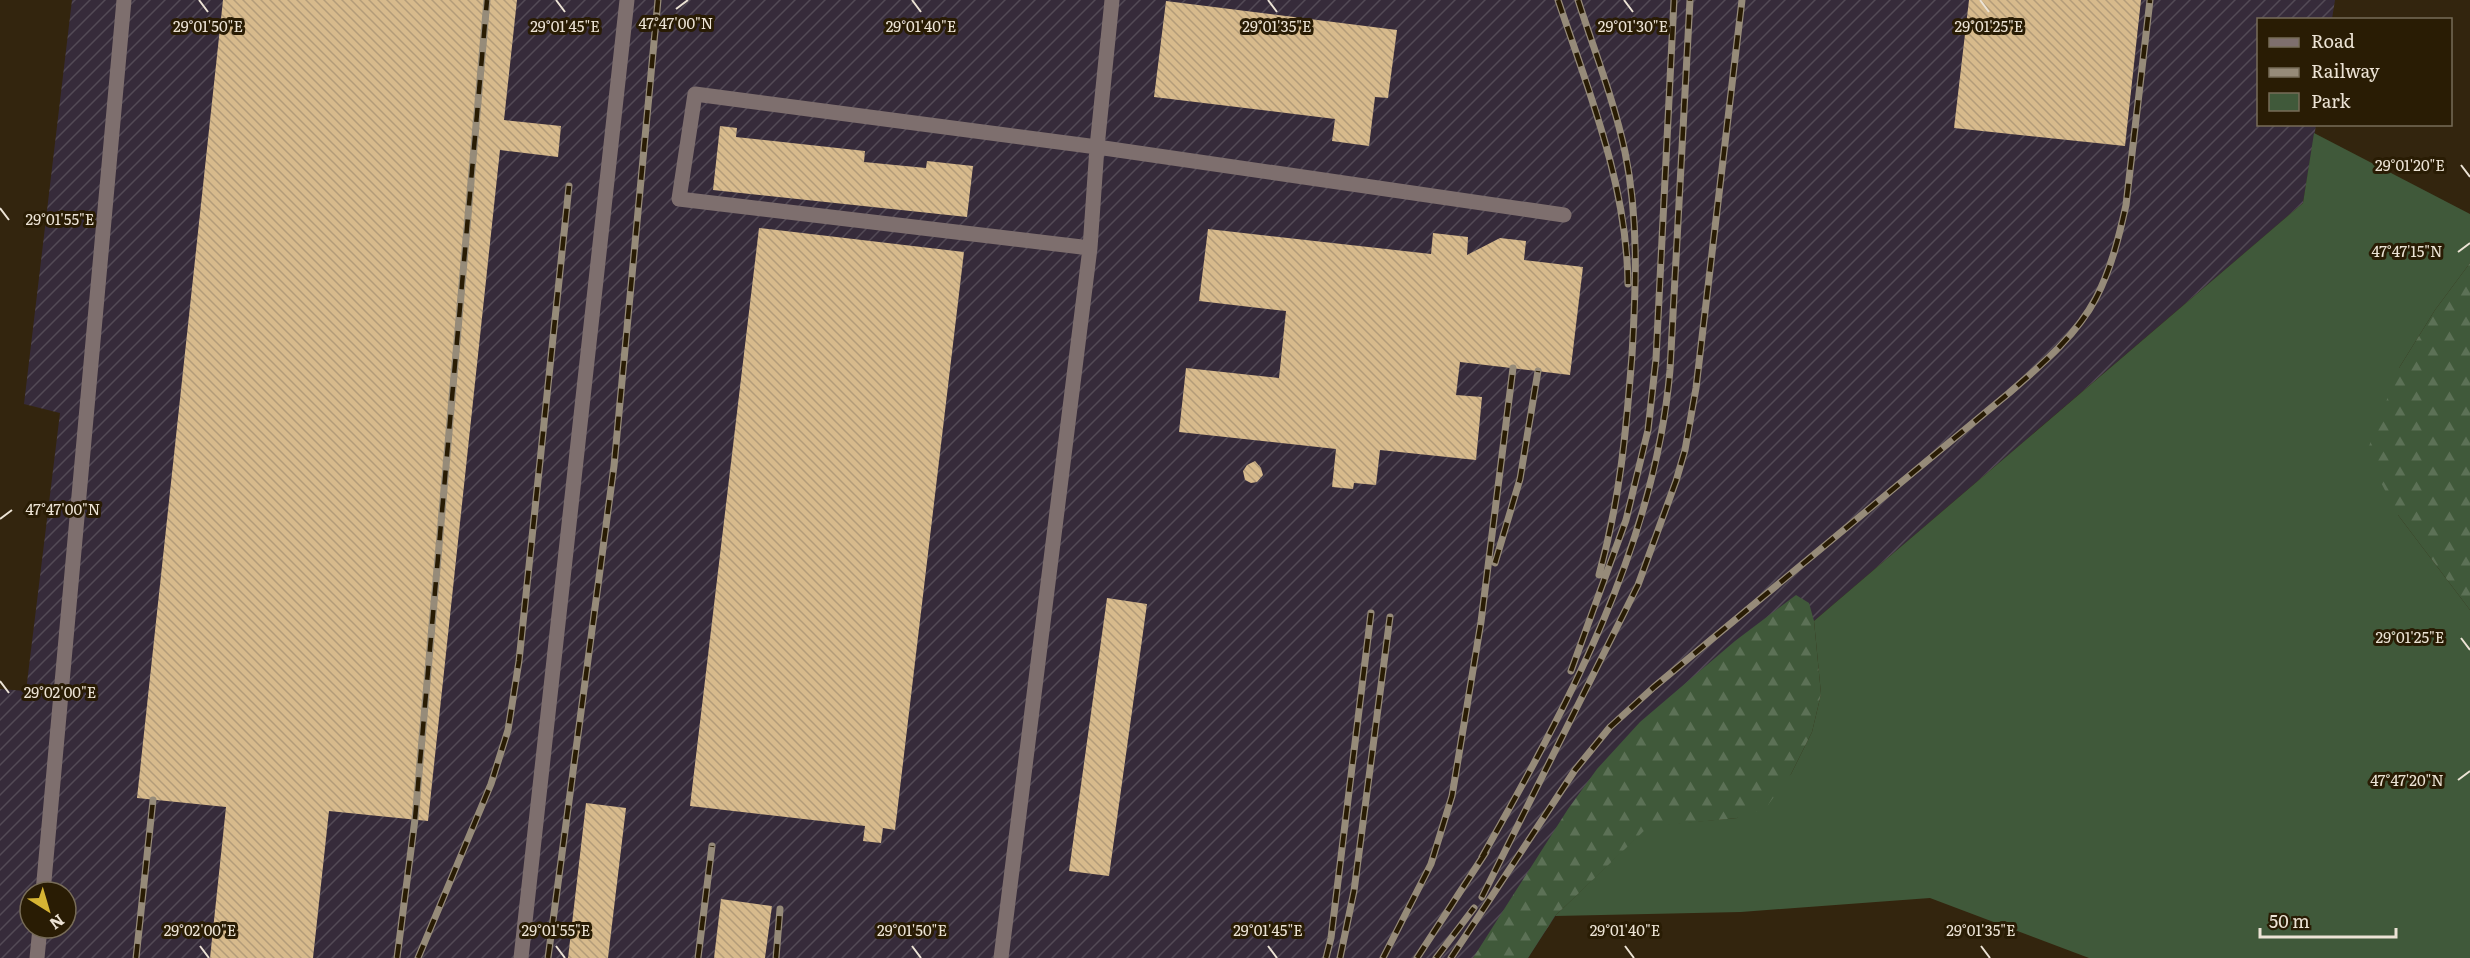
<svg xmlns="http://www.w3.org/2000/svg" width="2470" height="958" viewBox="0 0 2470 958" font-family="Literata,serif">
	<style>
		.industrial { fill: url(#industrial-furrows); fill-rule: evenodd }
		.green { fill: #40593a }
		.forest { fill: url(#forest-firs) }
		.building { fill: url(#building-back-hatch) }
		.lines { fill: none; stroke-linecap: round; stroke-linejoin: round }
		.minor { stroke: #7e6f6e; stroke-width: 15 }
		.rail-casing { stroke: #968b79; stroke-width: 7 }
		.rail { stroke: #291c04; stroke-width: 4.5; stroke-dasharray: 14; stroke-linecap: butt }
		.ticks { fill: none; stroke: #ece3d5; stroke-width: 2 }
		.ticks-label { font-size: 15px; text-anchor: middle; fill: #ece3d5; stroke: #291c04; stroke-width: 6; stroke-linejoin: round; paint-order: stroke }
	</style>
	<defs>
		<pattern id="industrial-furrows" width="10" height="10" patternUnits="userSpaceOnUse" patternTransform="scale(1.5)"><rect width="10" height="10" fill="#362b3a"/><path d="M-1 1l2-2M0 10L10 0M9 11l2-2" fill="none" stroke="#534a56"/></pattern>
		<pattern id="forest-firs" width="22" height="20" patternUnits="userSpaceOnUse" patternTransform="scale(1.5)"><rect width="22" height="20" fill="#40593a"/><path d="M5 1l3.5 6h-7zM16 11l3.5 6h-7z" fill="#5c7156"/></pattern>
		<pattern id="building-back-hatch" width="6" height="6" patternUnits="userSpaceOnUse" patternTransform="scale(1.5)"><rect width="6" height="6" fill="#d7ba8c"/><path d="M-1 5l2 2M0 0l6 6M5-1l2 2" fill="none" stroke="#b39c79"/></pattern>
	</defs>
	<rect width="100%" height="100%" fill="#33250e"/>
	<path class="industrial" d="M72,0H2335L2332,19L2258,20V124L2316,125L2303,203L1663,750L1528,958H0V689L26,691L60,413L24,404ZM30,892H66V928H30Z"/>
	<path class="green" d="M2314,133L2470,214V263L2435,310L2399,368L2398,515L2470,610V958H2089L1930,898L1741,912L1555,916L1648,826L1737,818L1791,774L1812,732L1821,694L1814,621L2303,203Z"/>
	<path class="forest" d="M2470,263V610L2398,515L2366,454L2399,368L2435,310Z
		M1796,595L1809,603L1814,621L1821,694L1812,732L1791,774L1765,809L1737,818L1648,827L1555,916L1528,958H1473L1568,809L1597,769L1640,722L1735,641Z"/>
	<path class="building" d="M223,0H517L504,120L561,126L558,157L500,150L428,821L329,811L313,958H210L226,807L137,798Z
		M1969,0H2141L2125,146L1954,128Z
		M1166,1L1397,30L1388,98L1375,97L1369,146L1332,141L1335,119L1154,97Z
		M720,126L737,128L736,137L865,151L864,162L926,168L927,161L973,166L967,217L713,190Z
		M759,228L964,252L895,830L883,828L881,843L863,841L865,826L690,806Z
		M1208,229L1431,254L1433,233L1468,237L1467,255L1500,238L1526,241L1524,260L1583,267L1570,375L1460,362L1456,395L1482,397L1476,460L1380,450L1376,485L1354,483L1353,489L1332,487L1336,449L1179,432L1186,368L1279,378L1286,311L1199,301Z
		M1255,461L1261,468L1263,475L1257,482L1251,483L1245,480L1243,471L1247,465Z
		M1107,598L1147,604L1109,876L1069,871Z
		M586,803L626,808L608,958H568Z
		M721,899L772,906L765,958H714Z"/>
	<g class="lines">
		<path class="minor" d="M1090,248L679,199L695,94L1097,147L1564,215
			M43,892L124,0
			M37,958L40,928
			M521,958L627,0
			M1001,958L1090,248L1097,147L1112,0"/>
		<defs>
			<path id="rail" d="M1558,0C1589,92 1627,185 1628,284
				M1578,0C1594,50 1614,100 1625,152C1639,220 1636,286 1632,355C1626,433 1620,499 1599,575
				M1495,563L1520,479L1538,371
				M1571,671L1626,520L1648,430L1656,359L1674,0
				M1482,857C1567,707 1655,545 1670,370L1690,0
				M1482,897L1638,585L1676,481L1685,450L1696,388L1742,0
				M136,958L153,800
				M397,958L415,819L487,0
				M418,958L491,784L508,730L519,661L569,186
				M548,958L614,466L658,0
				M698,958L712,846
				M776,958L780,909
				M1326,958L1331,938L1371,613
				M1340,958L1354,891L1390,617
				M1383,958L1431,864L1452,796L1481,622L1513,368
				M1417,958L1486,852
				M1436,958L1474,908
				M1451,958L1575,770L1610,727L1654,687L2009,393C2041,365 2076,336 2096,298C2111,269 2119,237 2126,205L2150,0"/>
		</defs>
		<use href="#rail" class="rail-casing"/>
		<use href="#rail" class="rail"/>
	</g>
	<path class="ticks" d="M199,0L208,12M556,0L565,12M912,0L921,12M1268,0L1277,12M1624,0L1633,12M1980,0L1989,12M676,9L688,0M2461,165L2470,177M0,208L9,220M2458,252L2470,243M0,519L12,510M2461,638L2470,650M0,681L9,693M2458,780L2470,771M200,946L209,958M556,946L565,958M912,946L921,958M1268,946L1277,958M1625,946L1634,958M1981,946L1990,958"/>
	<g class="ticks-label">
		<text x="676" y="29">47°47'00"N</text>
		<text x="208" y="32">29°01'50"E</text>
		<text x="565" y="32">29°01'45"E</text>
		<text x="921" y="32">29°01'40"E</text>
		<text x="1277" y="32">29°01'35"E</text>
		<text x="1633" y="32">29°01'30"E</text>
		<text x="1989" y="32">29°01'25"E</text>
		<text x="2410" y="171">29°01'20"E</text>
		<text x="60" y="225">29°01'55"E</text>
		<text x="2407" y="257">47°47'15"N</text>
		<text x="63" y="515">47°47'00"N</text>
		<text x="2410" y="643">29°01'25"E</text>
		<text x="60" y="698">29°02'00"E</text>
		<text x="2407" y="786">47°47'20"N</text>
		<text x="200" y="936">29°02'00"E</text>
		<text x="556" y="936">29°01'55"E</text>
		<text x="912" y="936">29°01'50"E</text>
		<text x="1268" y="936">29°01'45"E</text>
		<text x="1625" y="936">29°01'40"E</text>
		<text x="1981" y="936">29°01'35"E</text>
	</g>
	<rect x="2257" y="18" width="195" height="108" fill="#291c04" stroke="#776c58" stroke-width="1.5"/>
	<rect x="2269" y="38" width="30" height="9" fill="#7e6f6e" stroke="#776c58" stroke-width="1.5"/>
	<text x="2311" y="48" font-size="18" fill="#ece3d5">Road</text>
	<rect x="2269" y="68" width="30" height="9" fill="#968b79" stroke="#776c58" stroke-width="1.5"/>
	<text x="2311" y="78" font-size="18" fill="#ece3d5">Railway</text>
	<rect x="2269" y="93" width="30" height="18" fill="#40593a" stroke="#776c58" stroke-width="1.5"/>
	<text x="2311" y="108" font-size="18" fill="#ece3d5">Park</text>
	<g transform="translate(48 910) rotate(143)"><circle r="28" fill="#291c04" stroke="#776c58" stroke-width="1.5"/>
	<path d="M0-4.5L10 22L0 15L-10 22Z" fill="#d7b534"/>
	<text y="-9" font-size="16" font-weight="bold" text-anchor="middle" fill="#ece3d5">N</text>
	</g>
	<path d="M2260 928v9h136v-9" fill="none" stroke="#ece3d5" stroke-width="3"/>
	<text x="2269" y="928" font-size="18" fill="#ece3d5" stroke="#291c04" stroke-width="4.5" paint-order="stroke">50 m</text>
</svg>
